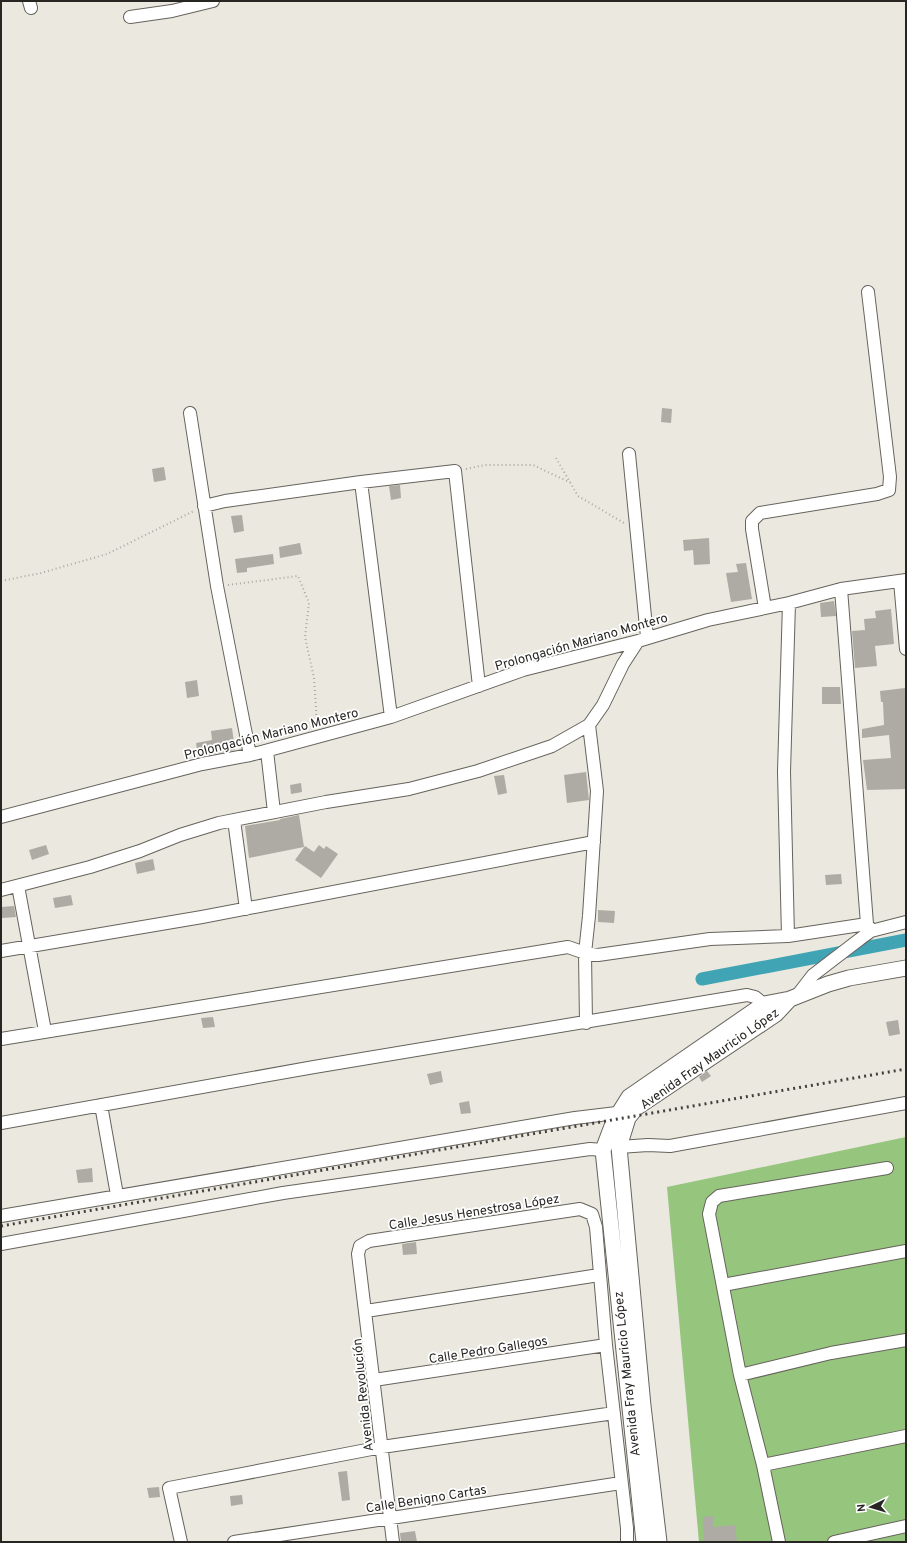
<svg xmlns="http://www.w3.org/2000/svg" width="907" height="1543" viewBox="0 0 907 1543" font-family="Overpass,sans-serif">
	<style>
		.green { fill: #96c57e }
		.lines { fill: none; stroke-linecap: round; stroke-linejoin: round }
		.canal { stroke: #41a4b5; stroke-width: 13 }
		.building { fill: #adaba3 }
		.minor-casing { stroke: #66635c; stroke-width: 14 }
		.tertiary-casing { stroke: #66635c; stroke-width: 17 }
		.path { stroke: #aaa9a2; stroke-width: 2; stroke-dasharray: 1 3; stroke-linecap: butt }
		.minor { stroke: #fff; stroke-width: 12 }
		.tertiary { stroke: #fff; stroke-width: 15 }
		.rail { stroke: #42413d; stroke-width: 3; stroke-dasharray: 2 4; stroke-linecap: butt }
		.labels { text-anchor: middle; stroke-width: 3.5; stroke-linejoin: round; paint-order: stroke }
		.street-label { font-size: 13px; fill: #272623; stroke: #fff }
	</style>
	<rect width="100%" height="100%" fill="#eae8df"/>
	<path class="green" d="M906,1137V1542H699L667,1187Z"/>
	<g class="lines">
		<path class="canal" d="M702,979L906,940"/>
	</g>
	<path class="building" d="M662,408L672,409L671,423L661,422Z
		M164,467L166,480L154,482L152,469Z
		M400,485L401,498L391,500L389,486Z
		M242,515L244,531L234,533L231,516Z
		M709,538L710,564L694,565L693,550L684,551L683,540Z
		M300,543L302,554L280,558L279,547Z
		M273,554L274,564L247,568V572L237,573L235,559Z
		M746,563L752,599L731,602L726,573L738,572L736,564Z
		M834,601L836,616L821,617L820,603Z
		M891,609L894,644L875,646L877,666L855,668L852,631L865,630L864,619L876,618L875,611Z
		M197,680L199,696L187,698L185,682Z
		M822,687H840L841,704H822Z
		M905,688L906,789L867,790L863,760L891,758L889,735L862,738V729L884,725L883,702H881L880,691Z
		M232,728L235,750L198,757L196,743L212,740L211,731Z
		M586,772L589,800L567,803L564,775Z
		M504,775L507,793L498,795L494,776Z
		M301,783L302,792L291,794L290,785Z
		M299,815L304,847L249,858L245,826L280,820V819Z
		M46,845L49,854L32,860L29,850Z
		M319,845L324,849L326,846L338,854L321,878L295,860L305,846L314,852Z
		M153,859L155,870L137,874L135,863Z
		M841,874L842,884L826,885L825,875Z
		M71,895L73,905L55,908L53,898Z
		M14,906L16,917L2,918L1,907Z
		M598,910L615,911L614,923L598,922Z
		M213,1017L215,1027L203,1028L201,1018Z
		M898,1020L900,1034L889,1036L886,1022Z
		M441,1071L443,1082L430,1085L427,1074Z
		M707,1071L711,1076L702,1082L699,1077Z
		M469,1101L471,1113L461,1114L459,1103Z
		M92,1168L93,1182L78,1183L76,1170Z
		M416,1242L417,1254L403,1255L402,1244Z
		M347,1471L350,1500L342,1501L338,1472Z
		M159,1487L160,1497L149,1498L147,1488Z
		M242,1495L243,1504L231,1506L230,1496Z
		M713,1516V1527L735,1525L737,1542H704L703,1517Z
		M415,1531L417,1542H401L400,1533Z"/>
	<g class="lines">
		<defs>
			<path id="minor" d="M29,1L31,8
				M130,17L172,11L213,1
				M190,413L217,586L250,755
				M629,454L647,637
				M361,482L391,717
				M204,506L225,501L361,482L455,471L479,686
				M900,581L906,649
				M841,589L867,924L871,930
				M765,608L752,529V521L760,513L877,494L889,490L890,477L868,292
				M267,751L274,812
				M1,817L202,764L250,755L391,717L523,670L638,641L708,620L789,603L841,589L906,580
				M234,820L246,909
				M18,886L45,1031
				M1,890L90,867L140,851L180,835L219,823L326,802L409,789L478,771L552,746L589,725L603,705L623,664L638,641
				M788,936L784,772L789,603
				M1,951L202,917L594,842
				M796,997L813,975L860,939L871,931L906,922
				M586,1023L585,953L589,916L597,791L589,725
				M1,1039L568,947L585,953L598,955L710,939L788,936L867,924
				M101,1105L117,1195
				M1,1123L314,1067L747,995L755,997L770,1009
				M619,1147L648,1145L670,1146L906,1103
				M887,1168L719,1196L712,1202L709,1214L740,1375L831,1353L906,1340
				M1,1216L575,1118L625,1112
				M1,1244L283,1193L590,1149L603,1150
				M723,1285L906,1251
				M366,1311L599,1275
				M740,1375L763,1465L779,1542
				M374,1380L606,1345
				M763,1465L906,1436
				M181,1542L169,1488L382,1447L614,1413
				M234,1542L621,1483
				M393,1542L358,1254L360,1246L369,1241L580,1209L592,1214L596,1227L606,1345L627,1528V1542
				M834,1542L906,1526"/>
			<path id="tertiary" d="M644,1542L603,1150L614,1121L629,1097L764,1004L790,999L828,984L849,978L906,968
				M659,1542L643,1406L619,1147L628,1118L636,1108L776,1014L790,999"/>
		</defs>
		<use href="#minor" class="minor-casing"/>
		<use href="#tertiary" class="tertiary-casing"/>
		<path class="path" d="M556,458L578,496L624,523
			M466,469L485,465H533L571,483
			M1,581L41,573L107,554L194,511
			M228,585L298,576L309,603L305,637L314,678L317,724"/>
		<use href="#minor" class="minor"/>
		<use href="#tertiary" class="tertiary"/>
		<path class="rail" d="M1,1226L906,1069"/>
	</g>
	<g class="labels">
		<g class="street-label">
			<text transform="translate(581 641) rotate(-16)" y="5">Prolongación Mariano Montero</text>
			<text transform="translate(271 733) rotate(-14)" y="5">Prolongación Mariano Montero</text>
			<text transform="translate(709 1058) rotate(-35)" y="5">Avenida Fray Mauricio López</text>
			<text transform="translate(474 1211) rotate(-9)" y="5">Calle Jesus Henestrosa López</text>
			<text transform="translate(488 1349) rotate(-9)" y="5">Calle Pedro Gallegos</text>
			<text transform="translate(626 1374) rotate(-96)" y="5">Avenida Fray Mauricio López</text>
			<text transform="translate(362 1395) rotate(-96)" y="5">Avenida Revolución</text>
			<text transform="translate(426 1498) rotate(-9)" y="5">Calle Benigno Cartas</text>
		</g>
	</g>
	<rect width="907" height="1543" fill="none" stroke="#272623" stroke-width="4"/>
	<g transform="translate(871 1507) rotate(265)" stroke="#ffffff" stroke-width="3" paint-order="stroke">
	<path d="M0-3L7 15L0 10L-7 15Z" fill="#272623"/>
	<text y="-6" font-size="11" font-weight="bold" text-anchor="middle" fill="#272623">N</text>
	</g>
</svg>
